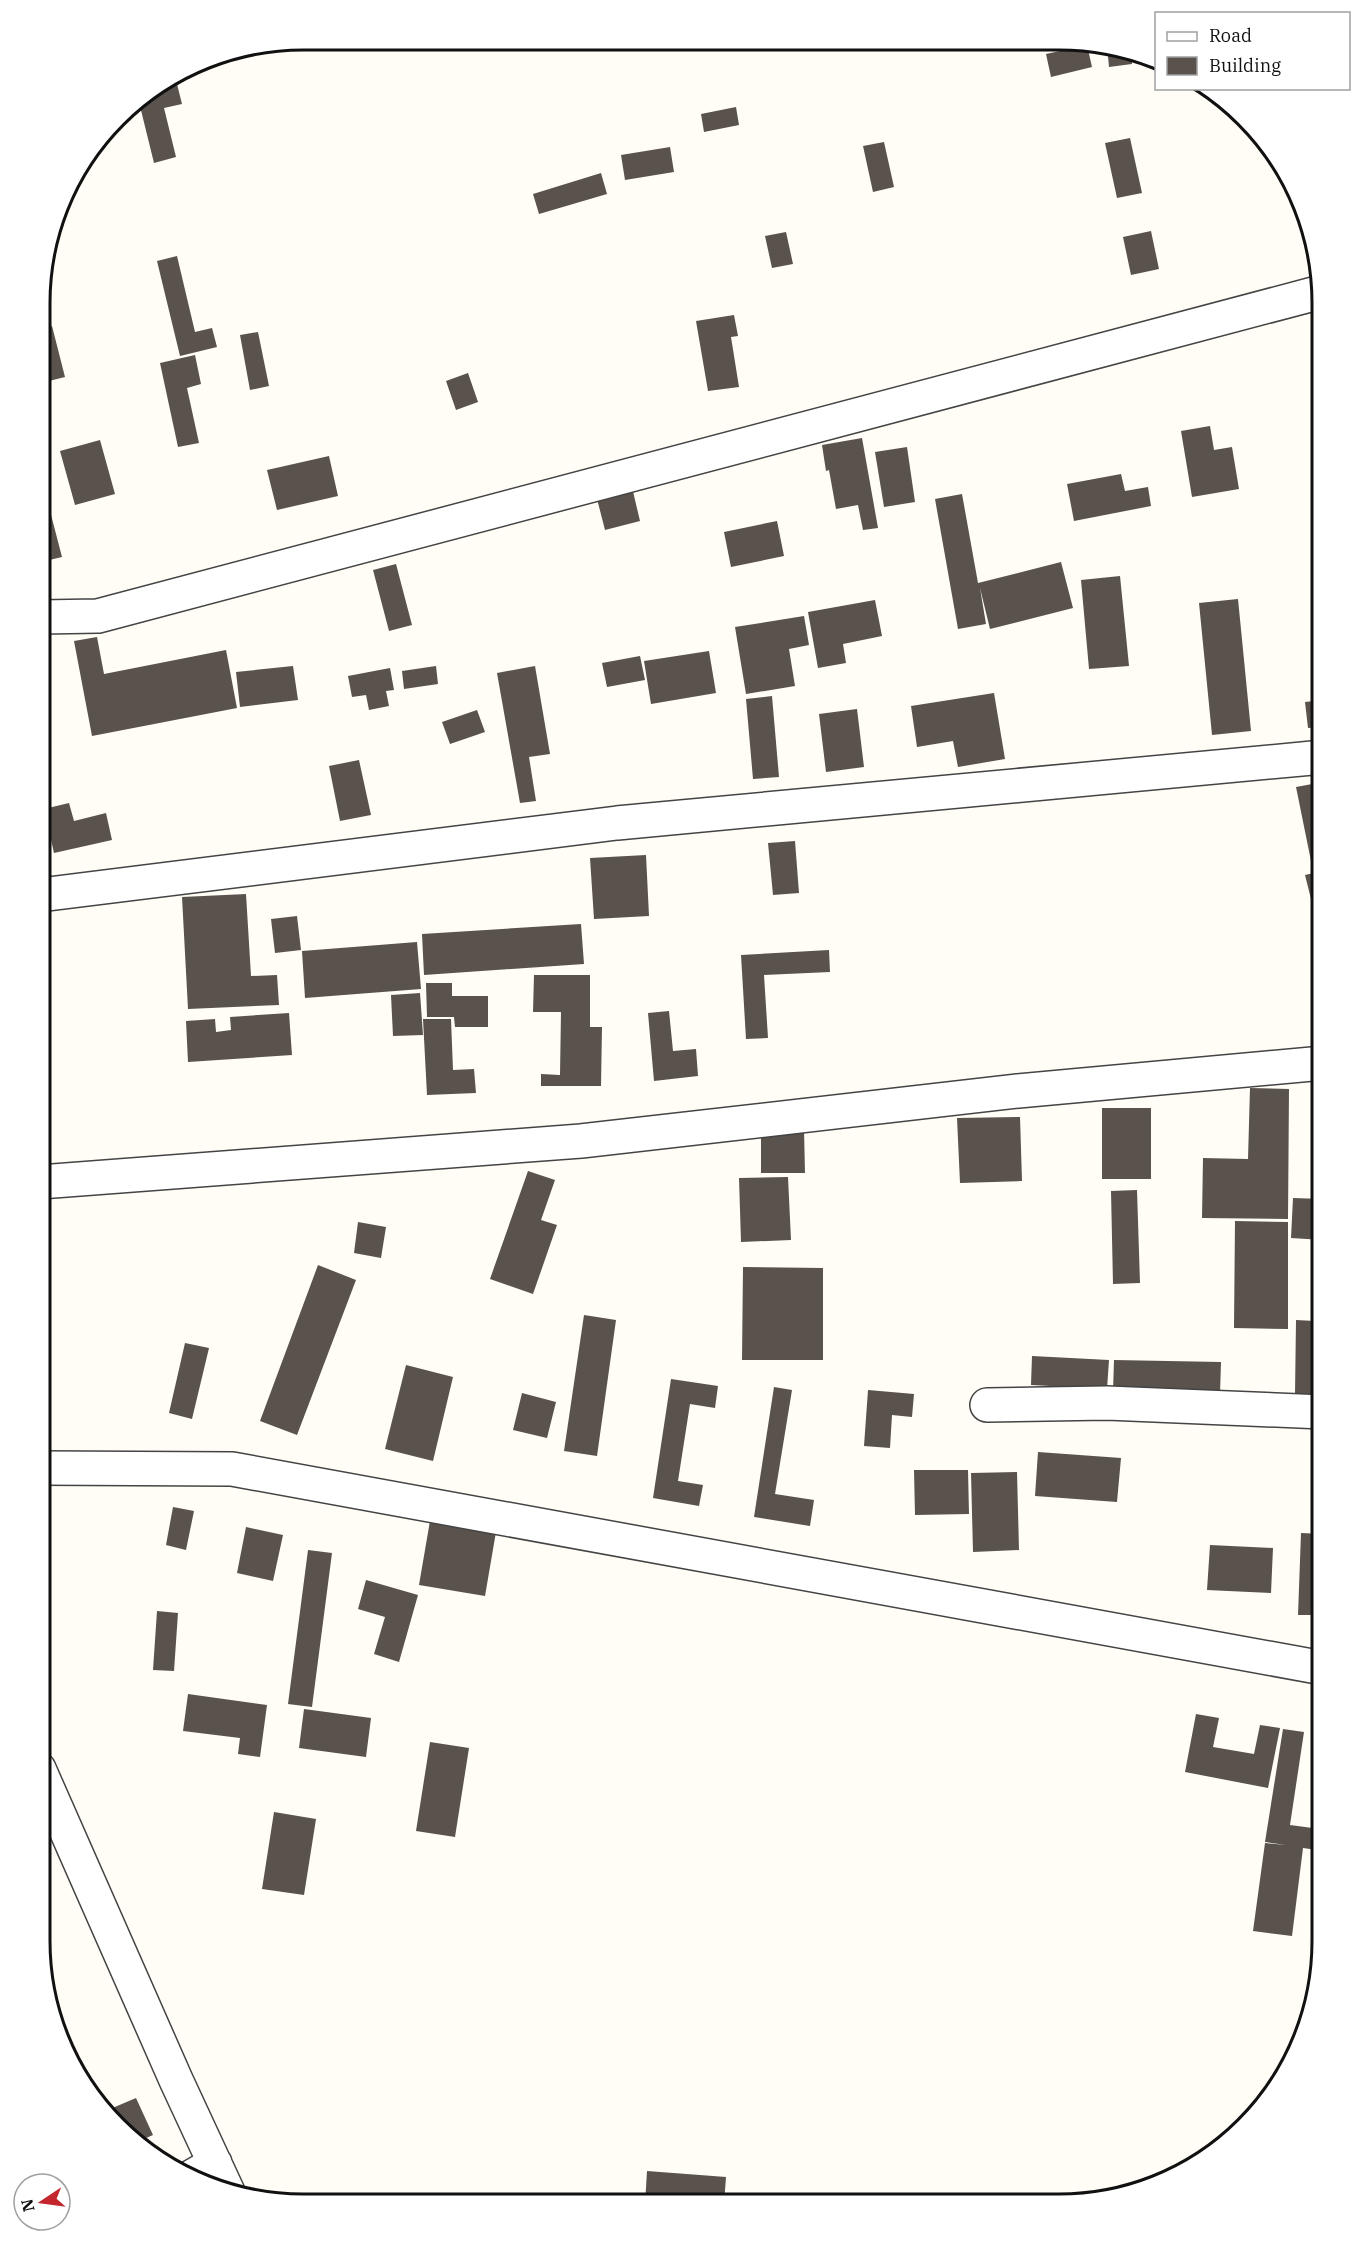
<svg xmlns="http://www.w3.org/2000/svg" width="1362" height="2244" viewBox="0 0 1362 2244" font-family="'IBM Plex Serif',serif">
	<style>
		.building { fill: #5a524d }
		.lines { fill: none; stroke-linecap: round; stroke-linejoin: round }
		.street-casing { stroke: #444; stroke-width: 36 }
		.street { stroke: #fff; stroke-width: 33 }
		.rim { fill: none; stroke: #111; stroke-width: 3 }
	</style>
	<rect width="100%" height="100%" fill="#fffdf5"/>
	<path class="building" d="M1087,45L1092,67L1051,77L1046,54Z
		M1107,45L1131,51L1132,64L1109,67Z
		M176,80L182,104L164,108L176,157L154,163L138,98L162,84Z
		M736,107L739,125L704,132L701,114Z
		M1130,138L1142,193L1117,198L1105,143Z
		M884,142L894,187L873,192L863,146Z
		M670,147L674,172L625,180L621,155Z
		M601,173L607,194L539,214L533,194Z
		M1151,231L1159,269L1131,275L1123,237Z
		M786,232L793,264L772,268L765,236Z
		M177,256L195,332L212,328L217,347L180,356L157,261Z
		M734,315L738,336L731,337L739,387L708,391L696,321Z
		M52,326L65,377L41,383V329Z
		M258,332L269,386L250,390L240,335Z
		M195,355L201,384L187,388L199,443L178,447L160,363Z
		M468,373L478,402L456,410L446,381Z
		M1210,426L1214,450L1232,447L1239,489L1192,497L1181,431Z
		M862,438L878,528L863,530L858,505L836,509L829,470L826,471L822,445Z
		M100,440L115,494L75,505L60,451Z
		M907,447L915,502L884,507L875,452Z
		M329,456L338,496L277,510L267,470Z
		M1121,474L1125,491L1148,487L1151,506L1074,521L1067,484Z
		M631,483L640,521L605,530L595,491Z
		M962,494L978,583L1061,562L1073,608L990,629L980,588L986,624L958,629L935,499Z
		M49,507L62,557L41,562V509Z
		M777,521L784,556L731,567L724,532Z
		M396,564L412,625L389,631L373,570Z
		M1120,576L1129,666L1089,669L1081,580Z
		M1238,599L1251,731L1212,735L1199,603Z
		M875,600L882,636L843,644L846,663L818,668L808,612Z
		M804,616L809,645L789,649L795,686L746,694L735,627Z
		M97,637L104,674L226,650L237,708L92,736L74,641Z
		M709,651L716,693L651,704L644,661Z
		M640,656L645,680L607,687L602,663Z
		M293,666L298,700L240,707L236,672Z
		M436,666L438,684L404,689L402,671Z
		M535,666L550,754L529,757L536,801L520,803L497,673Z
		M390,668L394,690L386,691L389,706L369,710L366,695L352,697L348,676Z
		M994,693L1005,759L958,767L953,741L917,747L911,706Z
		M772,696L779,777L753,779L746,699Z
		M1323,700V727L1308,728L1305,702Z
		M857,709L864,767L826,772L819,714Z
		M477,710L485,732L450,744L442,722Z
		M359,760L371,815L340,821L329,766Z
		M1323,782V858L1311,861L1296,787Z
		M69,803L74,821L106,813L112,840L54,853L44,809Z
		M795,841L799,893L773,895L768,843Z
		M646,855L649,916L594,919L590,858Z
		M1323,871V909L1314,911L1305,875Z
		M246,894L251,976L277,975L279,1005L188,1009L182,897Z
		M1323,912V962H1322L1313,914Z
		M297,916L301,950L275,953L271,919Z
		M581,924L584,964L424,975L422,934Z
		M417,942L421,989L305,998L302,951Z
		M829,950L830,972L764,975L768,1038L746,1039L741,955Z
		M534,975H590V1027H602L601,1086H541V1074L560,1075L561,1012H533Z
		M426,983H452V996H488V1027H455L454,1017H427Z
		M420,993L423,1035L393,1036L391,995Z
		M669,1011L673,1051L696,1049L698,1076L654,1081L648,1013Z
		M289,1013L292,1055L188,1062L186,1021L215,1019L216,1032L231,1030L230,1017Z
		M423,1019H451L453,1070L474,1069L476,1093L427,1095Z
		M1250,1088L1289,1089L1288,1219L1202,1218L1203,1158L1248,1159Z
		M1102,1108H1151V1179H1102Z
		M1020,1117L1022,1181L960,1183L957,1118Z
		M804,1129L805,1173H761V1130Z
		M528,1171L555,1180L541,1220L557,1225L533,1294L490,1279Z
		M788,1177L791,1240L741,1242L739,1178Z
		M1137,1190L1140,1283L1113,1284L1111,1191Z
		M1293,1198L1323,1199V1240L1291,1238Z
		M1235,1221L1288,1222V1329L1234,1328Z
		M358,1222L386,1227L381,1258L354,1253Z
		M318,1265L356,1280L297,1435L260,1421Z
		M743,1267L823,1268V1360H742Z
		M584,1315L616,1320L597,1456L564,1451Z
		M1296,1320L1315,1321L1313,1376H1323V1394H1295Z
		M185,1343L209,1348L192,1419L169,1413Z
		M1032,1356L1109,1360L1107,1389L1031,1385Z
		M1114,1360L1221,1362L1220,1394L1113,1392Z
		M406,1365L453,1377L433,1461L385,1449Z
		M671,1379L718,1386L715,1408L690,1404L678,1481L703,1485L699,1506L653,1498Z
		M774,1387L792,1390L775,1494L814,1500L810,1526L754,1517Z
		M868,1390L914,1394L912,1417L892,1415L890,1448L864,1446Z
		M522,1393L556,1402L547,1438L513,1430Z
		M1038,1452L1121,1458L1117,1502L1035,1496Z
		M914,1470H968L969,1514L915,1515Z
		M1017,1472L1019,1550L973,1552L971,1473Z
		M173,1507L194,1511L186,1550L166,1545Z
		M431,1515L497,1526L485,1596L419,1585Z
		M246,1527L283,1535L273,1581L237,1573Z
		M1301,1533L1323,1534V1615H1298Z
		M1210,1545L1273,1548L1271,1593L1207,1590Z
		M308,1550L332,1553L312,1707L288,1704Z
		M366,1580L418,1595L399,1662L374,1654L385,1617L358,1609Z
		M157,1611L178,1613L174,1671L153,1670Z
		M188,1694L267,1705L260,1757L238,1754L240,1738L183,1731Z
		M304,1709L371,1718L366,1757L299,1748Z
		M1196,1714L1219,1718L1213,1747L1254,1754L1260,1725L1280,1728L1268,1788L1185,1772Z
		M1283,1729L1304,1732L1290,1825L1320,1829L1317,1850L1303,1848L1292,1936L1253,1931L1265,1843L1286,1845L1265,1842Z
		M430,1742L469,1748L455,1837L416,1831Z
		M274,1812L316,1819L304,1895L262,1889Z
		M136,2098L153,2135L135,2143L103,2112Z
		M1219,2139L1230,2140L1218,2152Z
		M647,2171L726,2177L724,2204H645Z"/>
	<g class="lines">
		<defs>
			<path id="street" d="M41,617L98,616L1321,292
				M40,895L617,823L1323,757
				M40,1182L581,1141L1018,1091L1323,1063
				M987,1405L1107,1403L1323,1412
				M40,1468L232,1469L1323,1668
				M39,1769L176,2080L228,2192
				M189,2178L215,2163"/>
		</defs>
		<use href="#street" class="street-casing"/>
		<use href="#street" class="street"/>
	</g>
	<path d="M0 0H1362V2244H0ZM303 50H1059A253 253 0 0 1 1312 303V1941A253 253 0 0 1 1059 2194H303A253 253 0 0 1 50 1941V303A253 253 0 0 1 303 50Z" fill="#fff" fill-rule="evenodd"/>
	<path class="rim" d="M303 50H1059A253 253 0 0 1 1312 303V1941A253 253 0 0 1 1059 2194H303A253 253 0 0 1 50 1941V303A253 253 0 0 1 303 50Z"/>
	<rect x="1155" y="12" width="195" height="78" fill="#ffffff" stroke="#a0a0a0" stroke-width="1.5"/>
	<rect x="1167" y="32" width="30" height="9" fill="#ffffff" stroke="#a0a0a0" stroke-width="1.5"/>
	<text x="1209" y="42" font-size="18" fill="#111111">Road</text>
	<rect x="1167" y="57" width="30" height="18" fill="#5a524d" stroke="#a0a0a0" stroke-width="1.5"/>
	<text x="1209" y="72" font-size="18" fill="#111111">Building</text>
	<g transform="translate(42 2202) rotate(257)"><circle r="28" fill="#ffffff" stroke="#a0a0a0" stroke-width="1.5"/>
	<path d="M0-4.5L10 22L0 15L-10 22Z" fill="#c4262e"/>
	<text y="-9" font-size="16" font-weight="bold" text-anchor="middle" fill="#111111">N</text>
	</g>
</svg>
